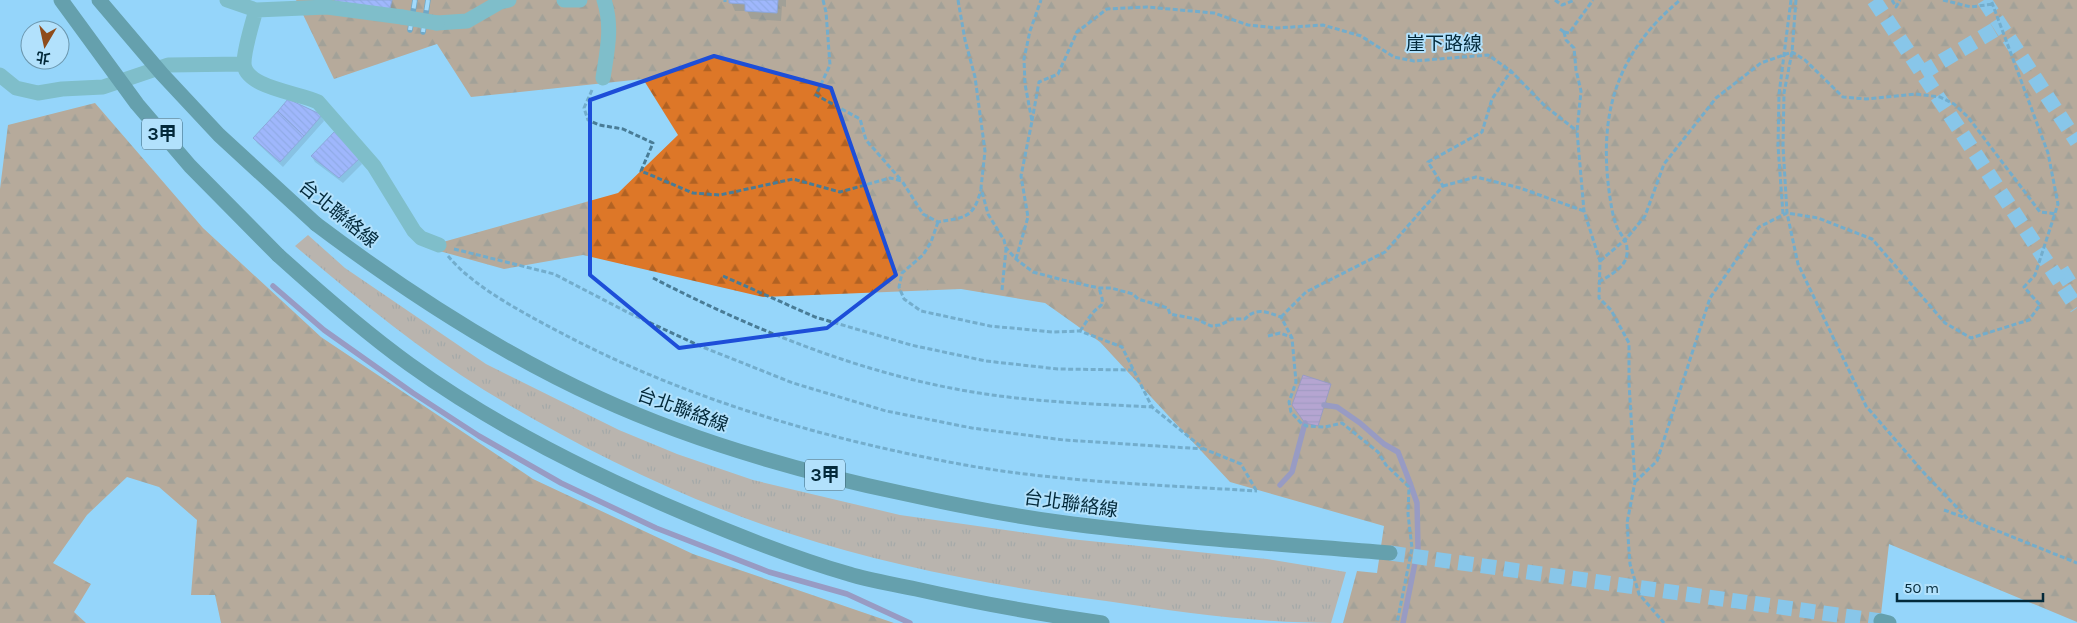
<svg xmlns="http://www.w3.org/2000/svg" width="2077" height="623" viewBox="0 0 2077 623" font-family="Karla,'Noto Sans TC',sans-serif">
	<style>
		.grass { fill: url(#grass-tufts) }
		.forest { fill: url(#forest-firs) }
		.water { fill: url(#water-rules); stroke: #9b5681 }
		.shadow { fill: #0003 }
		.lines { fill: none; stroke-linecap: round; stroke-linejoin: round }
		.stream { stroke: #9b5681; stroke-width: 5.5 }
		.building { fill: url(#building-back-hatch); stroke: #8071b5 }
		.minor-tunnel { stroke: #79b3d4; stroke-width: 15; stroke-dasharray: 15 8; stroke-linecap: butt }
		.major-tunnel { stroke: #79b3d4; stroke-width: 15; stroke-dasharray: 15 8; stroke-linecap: butt }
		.highway-tunnel { stroke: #79b3d4; stroke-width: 15; stroke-dasharray: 15 8; stroke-linecap: butt }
		.path { stroke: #497c96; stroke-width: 3; stroke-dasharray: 5 2.5; stroke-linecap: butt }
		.minor { stroke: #65a290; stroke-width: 15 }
		.highway { stroke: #2a5f50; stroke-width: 15 }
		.rail-casing { stroke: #41728b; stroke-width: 5.5 }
		.rail { stroke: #b2e1fc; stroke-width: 4; stroke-dasharray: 11; stroke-linecap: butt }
		.minor-bridge { stroke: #65a290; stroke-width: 15 }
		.highway-bridge { stroke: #2a5f50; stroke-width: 15 }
		.marked { fill: none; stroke: #1d4ed8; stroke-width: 4; stroke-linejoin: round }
		.labels { text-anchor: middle; stroke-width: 4; stroke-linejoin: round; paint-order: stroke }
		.shield { fill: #b2e1fc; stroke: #386074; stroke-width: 1 }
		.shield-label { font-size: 18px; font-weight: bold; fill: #03293a }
		.street-label { font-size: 19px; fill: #03293a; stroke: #b2e1fc }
	</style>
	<defs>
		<pattern id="grass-tufts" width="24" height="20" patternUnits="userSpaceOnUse" patternTransform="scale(1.25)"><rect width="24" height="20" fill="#e48d53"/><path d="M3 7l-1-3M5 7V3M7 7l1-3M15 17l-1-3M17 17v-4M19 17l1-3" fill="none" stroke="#b77346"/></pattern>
		<pattern id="forest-firs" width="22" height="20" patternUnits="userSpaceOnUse" patternTransform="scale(1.25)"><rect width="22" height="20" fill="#dd7728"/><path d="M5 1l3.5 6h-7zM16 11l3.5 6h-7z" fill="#b16223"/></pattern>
		<pattern id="water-rules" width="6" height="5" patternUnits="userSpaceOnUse" patternTransform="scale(1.25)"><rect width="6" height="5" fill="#dc6a9f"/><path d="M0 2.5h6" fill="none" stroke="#b05783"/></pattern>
		<pattern id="building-back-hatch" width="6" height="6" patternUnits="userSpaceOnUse" patternTransform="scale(1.25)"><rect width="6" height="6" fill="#ac93ff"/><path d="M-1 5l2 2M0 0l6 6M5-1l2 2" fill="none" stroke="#8a78cf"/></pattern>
	</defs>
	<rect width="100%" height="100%" fill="#96d6fa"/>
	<path class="grass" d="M308,235L345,268L486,364L619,430L677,454L753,480L900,515L1070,539L1267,559L1346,572L1331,623C1256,623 1180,612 1106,601C1000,587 893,567 791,534C685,500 579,448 484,390C417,348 355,297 295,246Z"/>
	<path class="forest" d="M296,0H2077V622L1889,544L1880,623H1343L1357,571L1377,573L1384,526L1230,482L1100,342L1045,303L961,289L763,297L583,255L504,269L425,247L618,193L678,135L643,79L471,97L437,44L334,79Z
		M95,103L203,228L321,337L533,479L693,554L894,623H221L215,595H191L197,520L159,487L127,477L87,515L53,563L91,584L74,612L86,623H0V189L8,125Z"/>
	<path class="water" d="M1303,375L1331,384L1318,426L1305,423L1292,405Z"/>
	<path class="shadow" d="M336,0H392L398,11Z
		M730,0H786V7L782,6L781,21L751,19L747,11H735Z
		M321,116L324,121L283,167L257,143L254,138Z
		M312,157L359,159L362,164L343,183L315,162Z"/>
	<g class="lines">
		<path class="stream" d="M273,286L324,330L413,393L479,436L561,483L656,528L769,572L847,594L910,623
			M1324,405L1337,407L1360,423L1384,444L1398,452L1410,483L1417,503L1418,548L1403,623
			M1280,485L1292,472L1305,423"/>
	</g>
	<path class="building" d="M335,0H392L389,12L334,2Z
		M729,0H778L777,13L745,11V4L729,3Z
		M288,99L322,115L304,136L278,111Z
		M278,111L304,136L280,162L253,138Z
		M336,130L360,158L339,178L311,156Z"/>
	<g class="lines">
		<path class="minor-tunnel" d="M1922,73L2001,26
			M2059,280L2077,269"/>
		<path class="major-tunnel" d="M1874,0L2077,308
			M1984,0L2077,142"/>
		<path class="highway-tunnel" d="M1390,553L1881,621"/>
		<path class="path" d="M823,0L826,12L830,65L816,95L860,119L866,140L902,181
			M958,0L965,40L975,77L985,151L981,188L988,214L1004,240L1006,248L1016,259L1033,272L1063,280L1099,288H1111L1133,294L1138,299L1168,308L1170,314L1196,319L1211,326L1220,325L1232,319H1245C1256,307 1267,312 1281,317L1292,338L1296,382L1289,402L1291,412L1302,424L1307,426L1325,427L1342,423L1378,452L1386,465L1409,487L1408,514L1412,548L1397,623
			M1555,0L1562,5L1575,0
			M1796,0L1792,52L1784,93L1783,146L1787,213L1798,264L1866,406L1925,474L1968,519L2077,563
			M1892,0L1896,7L1900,0
			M1943,0L1971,7L1993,4
			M725,2V0
			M1560,29L1564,32
			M1564,32L1566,40L1574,48L1576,70L1581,91L1577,131L1584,211L1600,261L1599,298L1611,310L1629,343V383L1635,482L1627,523L1630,564L1639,594L1664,623
			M1564,32L1569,33L1593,0
			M592,90L584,108L588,120L599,125L623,129L653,143L641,171L693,193L720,195L793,179L840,192L890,178L902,181L923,214L938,222C965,217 973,219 981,190
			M1032,121L1039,82L1058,74L1077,32L1107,9L1147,7L1214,13L1248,25L1277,28L1323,25L1361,36L1394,57L1414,61L1488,55L1511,71L1545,106L1577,131
			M1443,186L1476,177L1520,188L1584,211
			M1783,214L1778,146L1779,94L1791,0
			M938,222L931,242L923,255L902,273L899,287L904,299L921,311L990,326L1053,332L1080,331L1122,347L1152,407L1204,449L1241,464L1256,490
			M454,249L554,274L629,313L700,346L793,383L886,411L972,428L1064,440L1204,449
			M448,256C475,289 531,317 569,337C692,401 829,440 965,465C1059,482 1161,485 1257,491
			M1016,259L1028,217L1021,176L1032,121L1025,84L1024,59L1030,31L1041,0
			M1600,261L1626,239L1645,216L1664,164L1716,98L1761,63L1792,52L1805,60L1843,97L1866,99L1916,94L1940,97L1954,104L1968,117L2040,212L2057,214
			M723,276L815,317L911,345L986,361L1058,369L1134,370
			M653,278C756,331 864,375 979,393C1036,402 1094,404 1152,407
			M1599,282C1609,276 1626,267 1627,254C1628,239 1622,238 1617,227C1614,220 1612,211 1611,204C1597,120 1613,56 1680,0
			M1002,290L1006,249
			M1281,317L1306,292L1385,252L1443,186L1428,162L1482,132L1492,99L1511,71
			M1080,331C1084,326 1087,320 1091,315C1102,301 1106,310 1099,288
			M1268,336L1280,333L1291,337
			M1635,482L1657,461L1710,298L1759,227L1787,213L1818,218L1872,239L1945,323L1971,338L2029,320L2040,305L2024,287L2035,275L2058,204L2048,153L1991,0
			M1944,510L1966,518"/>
		<path class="minor" d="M227,0L256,10C252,24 244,50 244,63C244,88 301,93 318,102L374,166L414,231L421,238L439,245
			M564,0H580
			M256,10L327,7L402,17
			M437,23L467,21L500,2L509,0
			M0,75L16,88L38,93L62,89L103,87L168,65L244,64
			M603,78C607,51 613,27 604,0"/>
		<path class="highway" d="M316,224C405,291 498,352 599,398C697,443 801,472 906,494C956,505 1007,515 1058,522C1168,537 1280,544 1390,553
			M278,255C320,293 363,331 409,364C495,426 591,474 689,515C741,537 794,558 849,574C871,581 894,584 916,589C978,603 1040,614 1102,623
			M1881,621L1889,623"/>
		<defs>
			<path id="rail" d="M410,30L415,0
				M423,32L428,0"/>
		</defs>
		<use href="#rail" class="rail-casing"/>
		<use href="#rail" class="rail"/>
		<path class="minor-bridge" d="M402,17L437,23"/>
		<path class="highway-bridge" d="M61,0L137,104L190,166L278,255
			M99,0L162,74L219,135L316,224"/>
	</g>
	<path d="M0 0H2077V623H0ZM714,56L831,88L896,275L827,328L679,348L590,275V100Z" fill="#96d6fa" fill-opacity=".55" fill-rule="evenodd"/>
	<path class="marked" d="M714,56L831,88L896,275L827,328L679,348L590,275V100Z"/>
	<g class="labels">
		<g class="shield">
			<rect x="142" y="118.5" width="40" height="31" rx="4"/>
			<rect x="805" y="459.5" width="40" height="31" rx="4"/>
		</g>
		<g class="shield-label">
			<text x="162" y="140">3甲</text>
			<text x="825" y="481">3甲</text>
		</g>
		<g class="street-label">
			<text x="1444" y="50">崖下路線</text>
			<text transform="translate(339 213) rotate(39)" y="7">台北聯絡線</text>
			<text transform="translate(683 409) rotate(20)" y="7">台北聯絡線</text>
			<text transform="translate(1071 503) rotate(8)" y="7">台北聯絡線</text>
		</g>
	</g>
	<g transform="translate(45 45) rotate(189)"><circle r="24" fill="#b2e1fc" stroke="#6c97ae"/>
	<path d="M0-4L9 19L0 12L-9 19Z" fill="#8f4c1b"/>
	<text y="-8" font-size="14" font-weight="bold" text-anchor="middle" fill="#03293a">北</text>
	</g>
	<path d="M1897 593v8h146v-8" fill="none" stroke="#03293a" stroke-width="2.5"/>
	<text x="1904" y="593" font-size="15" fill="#03293a" stroke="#b2e1fc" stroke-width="4" paint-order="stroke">50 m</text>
</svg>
